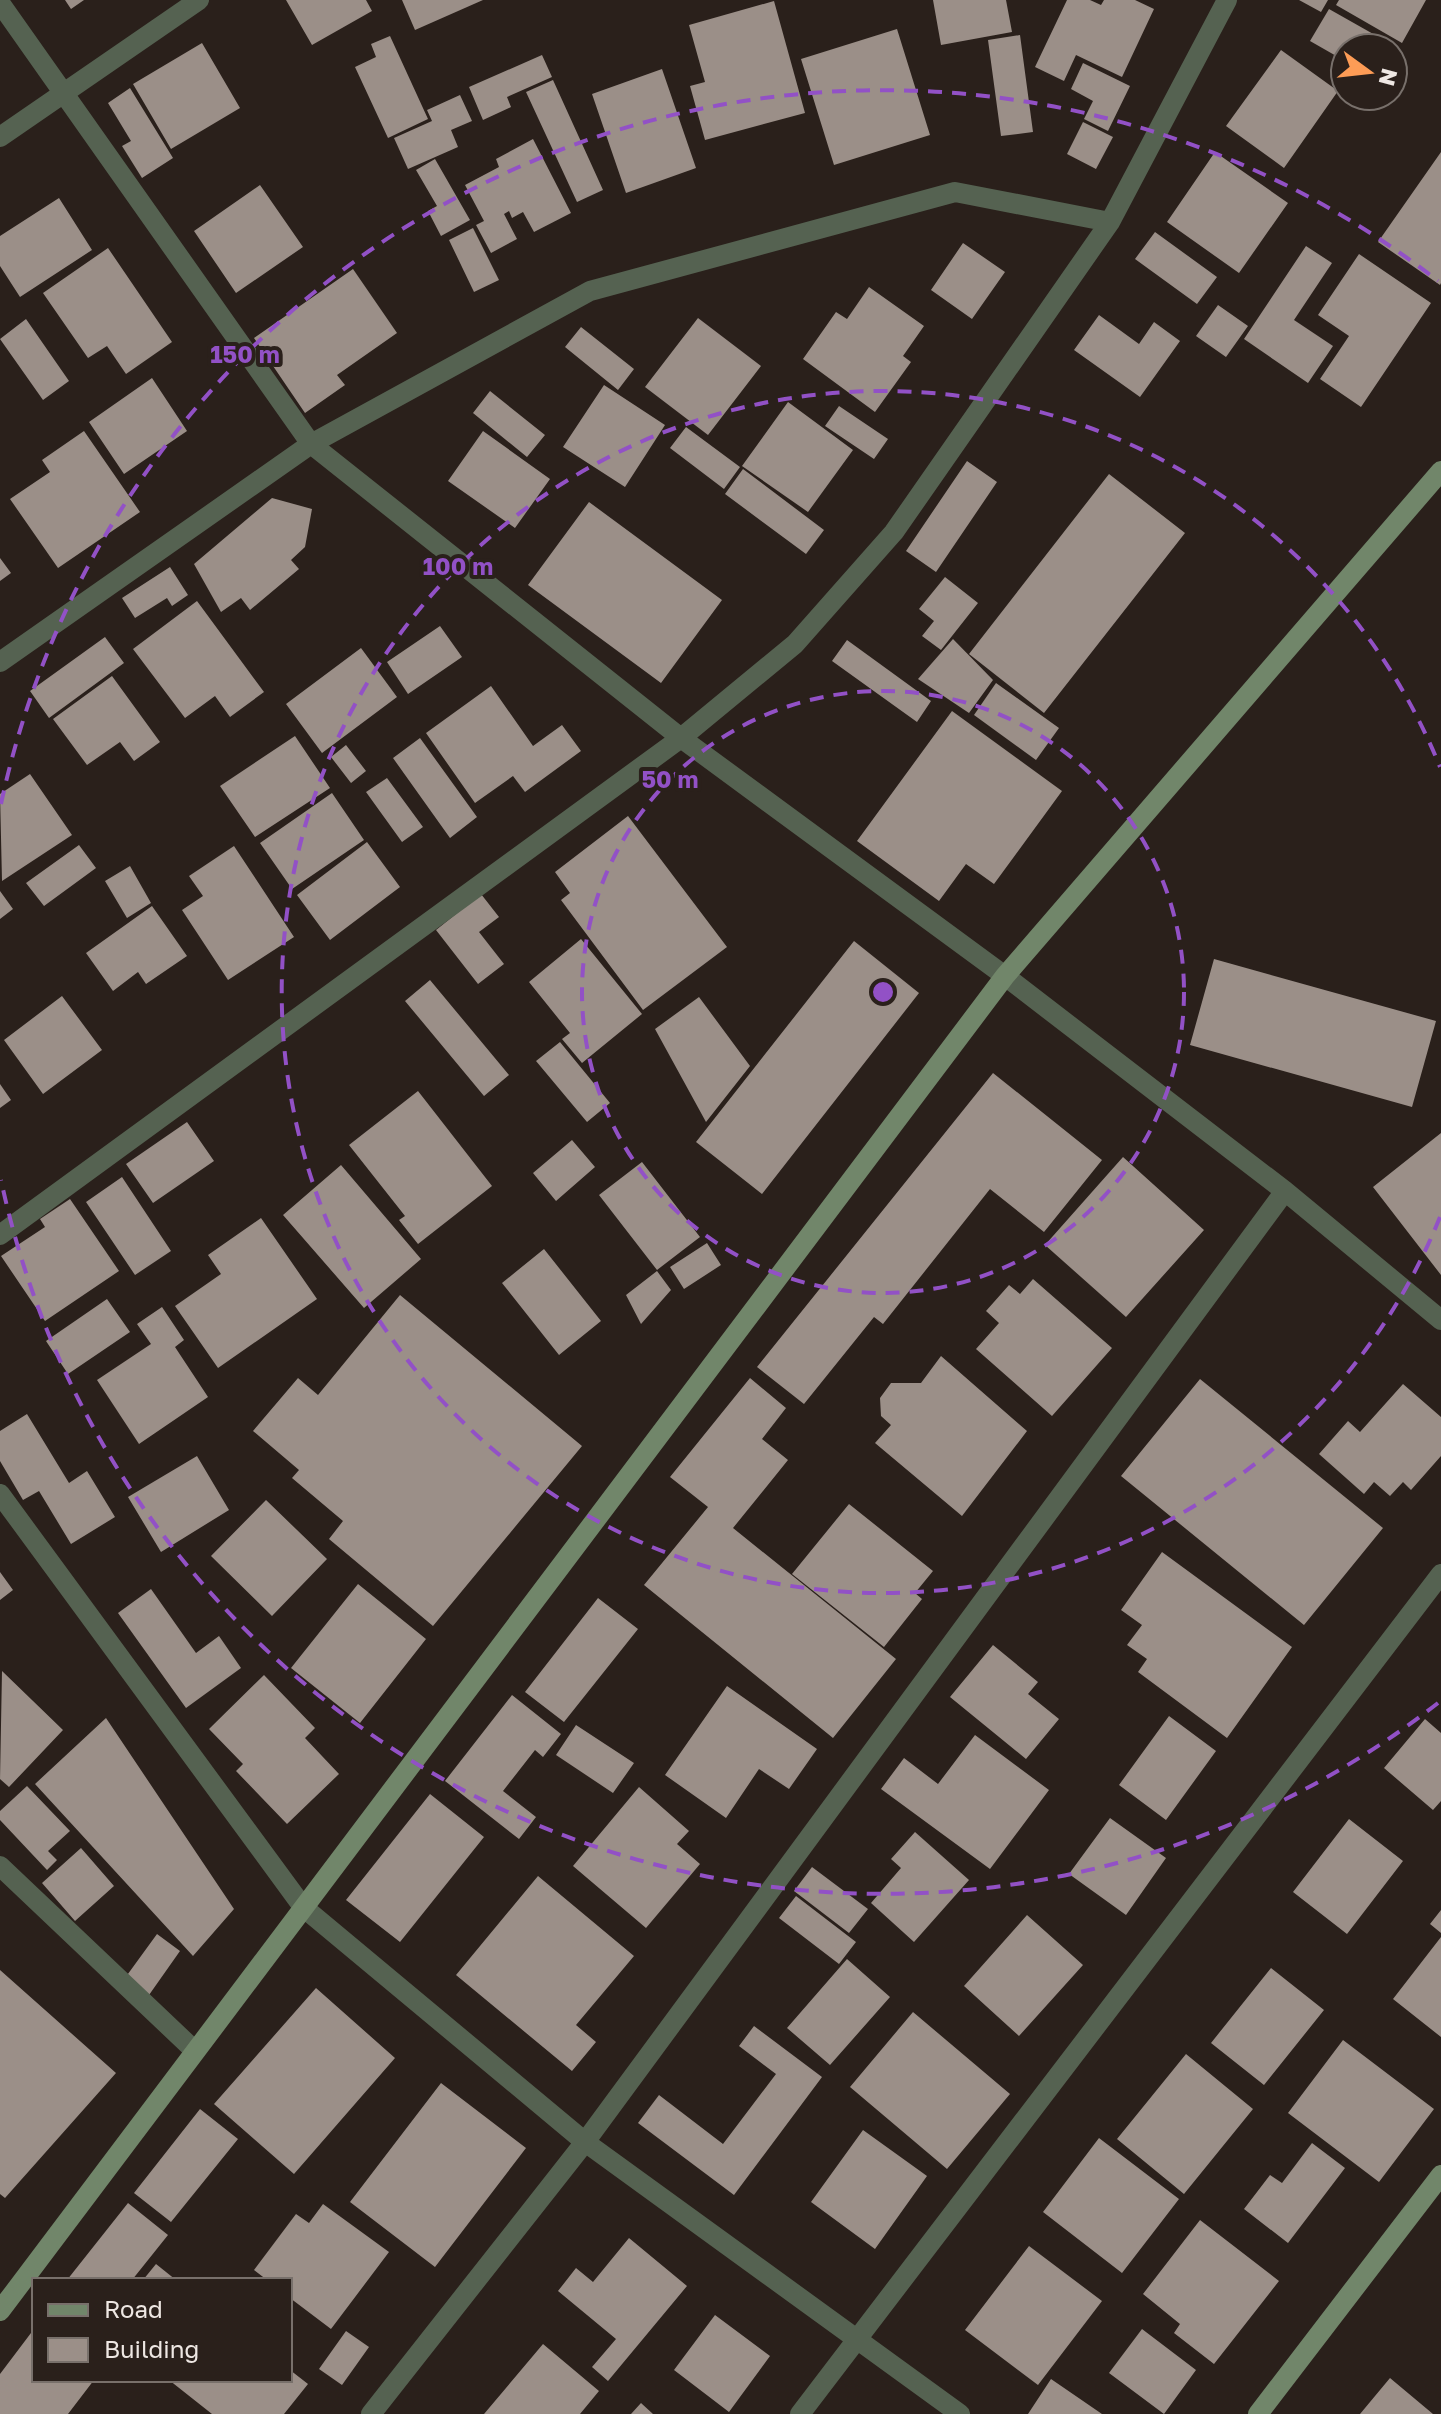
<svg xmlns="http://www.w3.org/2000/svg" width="1441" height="2414" viewBox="0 0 1441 2414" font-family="'Golos Text',sans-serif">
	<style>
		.building { fill: #9b8f88 }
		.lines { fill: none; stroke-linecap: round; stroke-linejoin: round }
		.street { stroke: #556251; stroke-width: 20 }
		.secondary { stroke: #71866a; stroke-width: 20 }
		.ring { fill: none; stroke: #9251c6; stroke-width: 4; stroke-dasharray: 14 10 }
		.centre { fill: #9251c6; stroke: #2a201b; stroke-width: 4 }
		.ring-label { font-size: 24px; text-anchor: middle; font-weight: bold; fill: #9251c6; stroke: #2a201b; stroke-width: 8; stroke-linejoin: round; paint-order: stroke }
	</style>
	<rect width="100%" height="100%" fill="#2a201b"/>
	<path class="building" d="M65,0H84L71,9Z
		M286,0H366L372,11L312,45Z
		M402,0H483L415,30Z
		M933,0H1006L1012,32L941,45Z
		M1067,0H1090L1101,5L1104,0H1135L1154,9L1122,77L1076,55L1064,81L1035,67Z
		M1299,0H1328L1321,12Z
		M1339,0H1426L1402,43L1336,5Z
		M774,1L805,113L705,140L690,86L705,82L689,25Z
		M1329,9L1398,48L1393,57V48H1345V61L1310,41Z
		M897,29L930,135L834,165L801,59Z
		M1020,35L1033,132L1001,136L988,40Z
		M390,36L428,119L388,138L355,67L376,57L371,44Z
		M202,43L240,108L171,149L133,84Z
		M1281,50L1338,91L1284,168L1226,126Z
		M542,55L552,77L507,97L511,107L483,120L469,87Z
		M1083,63L1130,86L1108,131L1084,119L1093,101L1071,89Z
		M662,69L696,168L626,193L592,94Z
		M553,80L603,190L577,202L526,92Z
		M130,88L173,158L142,178L122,146L131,141L108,103Z
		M460,95L472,121L451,130L458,147L408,169L394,138L432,121L427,110Z
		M1083,122L1113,137L1096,169L1067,154Z
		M533,139L571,213L534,232L523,212L512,218L509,211L504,214L517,239L491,253L476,225L484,221L465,185L499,167L496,159Z
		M1215,152L1288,203L1239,273L1167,222Z
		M1441,152V283L1440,285L1378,242Z
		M435,159L470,220L441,236L428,211L437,206L416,170Z
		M260,185L303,247L236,293L194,231Z
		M59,198L92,250L20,297L0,266V236Z
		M473,228L499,280L474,292L449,240Z
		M1155,232L1217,277L1197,304L1135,259Z
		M963,243L1005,272L972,319L931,290Z
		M1306,246L1332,263L1294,320L1333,346L1308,383L1244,339Z
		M108,248L172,342L126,374L107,346L88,358L43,293Z
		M1359,254L1431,303L1361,407L1320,379L1349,336L1318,315Z
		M353,269L397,333L337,375L345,385L305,413L254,338Z
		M869,287L924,326L903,356L911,362L875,412L803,359L836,312L847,319Z
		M1218,305L1248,326L1226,357L1196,336Z
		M1099,315L1139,344L1154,322L1180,341L1140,397L1074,350Z
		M698,318L761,366L708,435L645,387Z
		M26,319L69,381L43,400L0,339Z
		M581,327L634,369L618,390L565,347Z
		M152,378L187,431L124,474L89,422Z
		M604,385L665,425L625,487L563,447Z
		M490,391L545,435L527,457L473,413Z
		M788,402L853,450L808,512L742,466Z
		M839,406L888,439L874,459L825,426Z
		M686,427L740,467L724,489L670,448Z
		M84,431L140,512L58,568L10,499L50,472L42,460Z
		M483,431L550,479L515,528L448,481Z
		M967,461L997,482L936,572L906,551Z
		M743,469L824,530L806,554L725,494Z
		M1109,474L1185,533L1044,713L969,654Z
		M272,498L312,509L305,547L291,560L299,569L250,610L241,598L221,612L194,564Z
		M589,502L722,600L661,683L528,585Z
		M0,558L11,573L0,581Z
		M170,567L188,595L172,606L167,598L135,618L122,598Z
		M945,577L978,603L941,650L922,636L934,621L919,609Z
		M197,601L264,692L230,717L215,696L185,718L133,649Z
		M440,626L462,657L408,694L387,662Z
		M105,637L124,663L49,718L30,691Z
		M953,639L993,680L969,713L918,679Z
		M847,640L931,701L917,722L832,661Z
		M361,648L397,697L322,753L286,704Z
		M112,676L160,742L134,761L120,742L87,765L53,719Z
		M996,683L1059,728L1036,760L974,715Z
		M491,686L533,746L562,725L581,751L525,792L513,776L475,803L426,733Z
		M952,711L1062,791L994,884L966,864L939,901L857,841Z
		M295,736L330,788L255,837L220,786Z
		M420,738L477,817L450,838L393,758Z
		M346,745L366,771L351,783L331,757Z
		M30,774L72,835L2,881L0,794Z
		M387,778L423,827L402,842L366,792Z
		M332,793L364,840L292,889L260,843Z
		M628,816L727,947L643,1010L561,900L570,893L555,872Z
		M367,842L400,887L330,940L297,895Z
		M79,845L96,868L44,906L26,883Z
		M234,846L294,937L228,980L182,910L203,896L189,876Z
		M130,866L151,903L127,918L105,881Z
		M0,891L13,909L0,919Z
		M481,894L499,917L479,932L504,964L478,984L436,930Z
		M152,906L187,956L146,984L138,972L113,991L86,953Z
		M581,939L642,1014L582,1063L562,1039L570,1033L529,982Z
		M854,941L919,993L762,1194L696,1142Z
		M1214,959L1436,1021L1412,1107L1190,1045Z
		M430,980L509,1075L484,1096L405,1001Z
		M62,996L102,1050L43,1094L4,1040Z
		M699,997L750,1066L706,1122L655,1029Z
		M560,1042L610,1103L587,1122L536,1061Z
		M993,1073L1102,1160L1044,1232L990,1189L883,1324L874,1317L804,1404L757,1367Z
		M0,1084L11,1100L0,1108Z
		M418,1091L492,1186L418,1244L399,1220L405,1216L349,1145Z
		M187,1122L214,1161L153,1203L126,1164Z
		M1441,1133V1275L1373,1187Z
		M572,1140L595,1167L556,1201L533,1173Z
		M1123,1157L1204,1230L1126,1317L1045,1245Z
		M642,1162L700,1237L657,1270L599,1195Z
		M341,1165L421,1259L364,1308L283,1215Z
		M122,1177L171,1251L135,1275L86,1202Z
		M70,1199L119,1271L45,1321L1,1256L45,1227L40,1219Z
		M261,1218L317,1299L218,1368L175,1306L221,1274L208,1255Z
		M707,1243L721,1265L684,1289L670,1267Z
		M544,1249L601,1321L559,1355L502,1283Z
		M657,1271L671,1290L641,1324L626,1295Z
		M1033,1279L1112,1348L1052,1416L976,1349L999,1323L986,1311L1009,1285L1020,1294Z
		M400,1295L582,1446L433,1626L329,1539L343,1521L292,1478L299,1470L253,1431L298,1378L318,1395Z
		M107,1299L130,1332L68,1374L46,1341Z
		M162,1307L184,1340L175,1347L208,1397L139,1444L97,1380L151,1344L137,1324Z
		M941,1356L1027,1431L962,1516L875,1443L891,1425L881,1416L880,1398L891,1383H921Z
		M750,1378L786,1408L762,1439L788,1460L733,1528L896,1659L833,1738L644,1585L708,1507L670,1477Z
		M1200,1379L1383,1528L1304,1625L1121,1476Z
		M1403,1384L1441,1417V1456L1411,1490L1403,1482L1390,1496L1374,1482L1364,1494L1319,1454L1348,1421L1360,1432Z
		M27,1414L69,1483L87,1471L115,1517L71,1544L39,1491L23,1500L0,1461V1431Z
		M197,1456L229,1510L161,1552L128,1497Z
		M266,1500L327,1559L272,1616L211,1556Z
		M849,1504L933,1571L915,1593L922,1599L884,1647L792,1574Z
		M1162,1552L1292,1647L1227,1738L1138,1672L1147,1659L1127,1645L1142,1625L1121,1610Z
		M0,1572L13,1590L0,1600Z
		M358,1584L426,1639L360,1723L291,1668Z
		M151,1589L196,1653L219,1636L241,1668L186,1708L118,1613Z
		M598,1598L638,1629L564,1722L525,1692Z
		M993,1645L1038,1682L1028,1694L1059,1719L1026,1759L950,1697Z
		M2,1671L63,1730L9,1787L0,1779Z
		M264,1675L315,1728L305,1738L339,1774L287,1824L236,1771L243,1764L209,1729Z
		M727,1686L817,1749L789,1789L759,1769L726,1818L665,1775Z
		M512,1695L561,1734L543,1757L535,1750L503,1791L536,1817L519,1839L445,1781Z
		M1169,1716L1216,1751L1166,1820L1119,1785Z
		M106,1718L234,1909L193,1956L35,1784Z
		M1425,1719L1441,1733V1801L1433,1810L1384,1768Z
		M576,1725L634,1763L613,1793L556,1755Z
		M975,1735L1049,1790L990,1869L881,1789L904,1758L938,1784Z
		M27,1786L70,1831L48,1851L57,1860L47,1870L0,1820V1811Z
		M639,1787L689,1831L677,1844L700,1864L646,1928L573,1866Z
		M430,1794L484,1837L400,1942L346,1900Z
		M1110,1818L1166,1858L1126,1915L1069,1874Z
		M1349,1819L1403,1861L1347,1934L1293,1892Z
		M915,1832L969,1880L914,1942L871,1903L901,1868L891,1859Z
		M81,1848L114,1886L75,1921L42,1883Z
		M812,1867L868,1909L849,1933L794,1891Z
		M538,1876L634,1956L576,2025L596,2042L572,2071L456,1975Z
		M796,1896L856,1942L839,1964L779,1918Z
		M1441,1910V1933L1430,1924Z
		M1027,1915L1083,1965L1019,2036L964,1986Z
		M157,1934L180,1951L149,1995L125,1978Z
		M1441,1937V2037L1393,1999Z
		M847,1959L890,1997L830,2065L787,2028Z
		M1271,1968L1324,2010L1264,2085L1211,2043Z
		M0,1970L116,2073L5,2198L0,2194Z
		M316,1988L395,2058L294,2174L214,2104Z
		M913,2012L1010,2094L947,2169L850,2087Z
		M754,2026L822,2077L734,2195L638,2123L659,2095L723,2144L776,2074L739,2046Z
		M1343,2040L1434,2109L1379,2182L1288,2113Z
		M1186,2054L1253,2109L1184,2194L1117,2139Z
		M441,2083L526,2148L435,2267L350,2202Z
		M200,2109L238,2139L171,2222L134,2193Z
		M863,2130L927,2176L875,2249L811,2202Z
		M1099,2138L1179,2199L1122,2273L1043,2212Z
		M1312,2143L1345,2168L1288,2243L1244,2209L1270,2175L1282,2183Z
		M128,2203L168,2235L132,2280H67Z
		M323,2204L389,2252L331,2329L290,2298V2280H267L254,2270L296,2214L309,2223Z
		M1200,2220L1279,2281L1214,2364L1174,2333L1180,2324L1143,2294Z
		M629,2238L687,2286L608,2381L592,2367L616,2339L558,2291L576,2268L593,2282Z
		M1029,2246L1102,2301L1038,2385L965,2330Z
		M156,2264L176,2280H143Z
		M715,2315L770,2356L729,2412L674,2370Z
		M34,2329V2380H94L68,2414H0V2374Z
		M1142,2329L1196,2370L1164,2414L1109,2373Z
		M346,2331L369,2347L342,2385L319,2369Z
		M543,2344L599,2391L580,2414H484Z
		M290,2370L308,2384L284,2414H212L169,2380H290Z
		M1390,2378L1433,2414H1360Z
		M1051,2379L1102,2414H1028Z
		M641,2403L653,2414H631Z"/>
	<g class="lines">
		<path class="street" d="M0,3L311,444L681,738L1005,976L1285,1191L1441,1320
			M0,137L199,0
			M0,662L311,444L590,291L955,192L1110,222
			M0,1235L681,738L795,644L894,532L1110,222L1227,0
			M0,1494L303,1907L585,2142L960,2414
			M0,1866L195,2051
			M371,2414L585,2142L1285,1191
			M800,2414L1441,1574"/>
		<path class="secondary" d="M0,2311L1005,976L1441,471
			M1258,2414L1441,2175"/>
	</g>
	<g class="ring">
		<circle cx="883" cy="992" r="301"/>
		<path d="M1440 1217A601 601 0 1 1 1440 767"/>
		<path d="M1438 1703A902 902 0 0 1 1 1180M1 804A902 902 0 0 1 1438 281"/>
	</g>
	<circle cx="883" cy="992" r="12" class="centre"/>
	<g class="ring-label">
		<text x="245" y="363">150 m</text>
		<text x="458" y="575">100 m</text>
		<text x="670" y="788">50 m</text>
	</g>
	<rect x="32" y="2278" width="260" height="104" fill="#2a201b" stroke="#78706b" stroke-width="2"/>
	<rect x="48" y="2304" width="40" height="12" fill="#71866a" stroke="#78706b" stroke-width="2"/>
	<text x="104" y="2318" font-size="24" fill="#eee7e3">Road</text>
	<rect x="48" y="2338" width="40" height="24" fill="#9b8f88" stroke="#78706b" stroke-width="2"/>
	<text x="104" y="2358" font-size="24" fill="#eee7e3">Building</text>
	<g transform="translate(1369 72) rotate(105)"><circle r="38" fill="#2a201b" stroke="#78706b" stroke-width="2"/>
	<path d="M0-6L14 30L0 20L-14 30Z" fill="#fd9c56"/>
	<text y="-12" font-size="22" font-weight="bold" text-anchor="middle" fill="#eee7e3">N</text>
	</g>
</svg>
